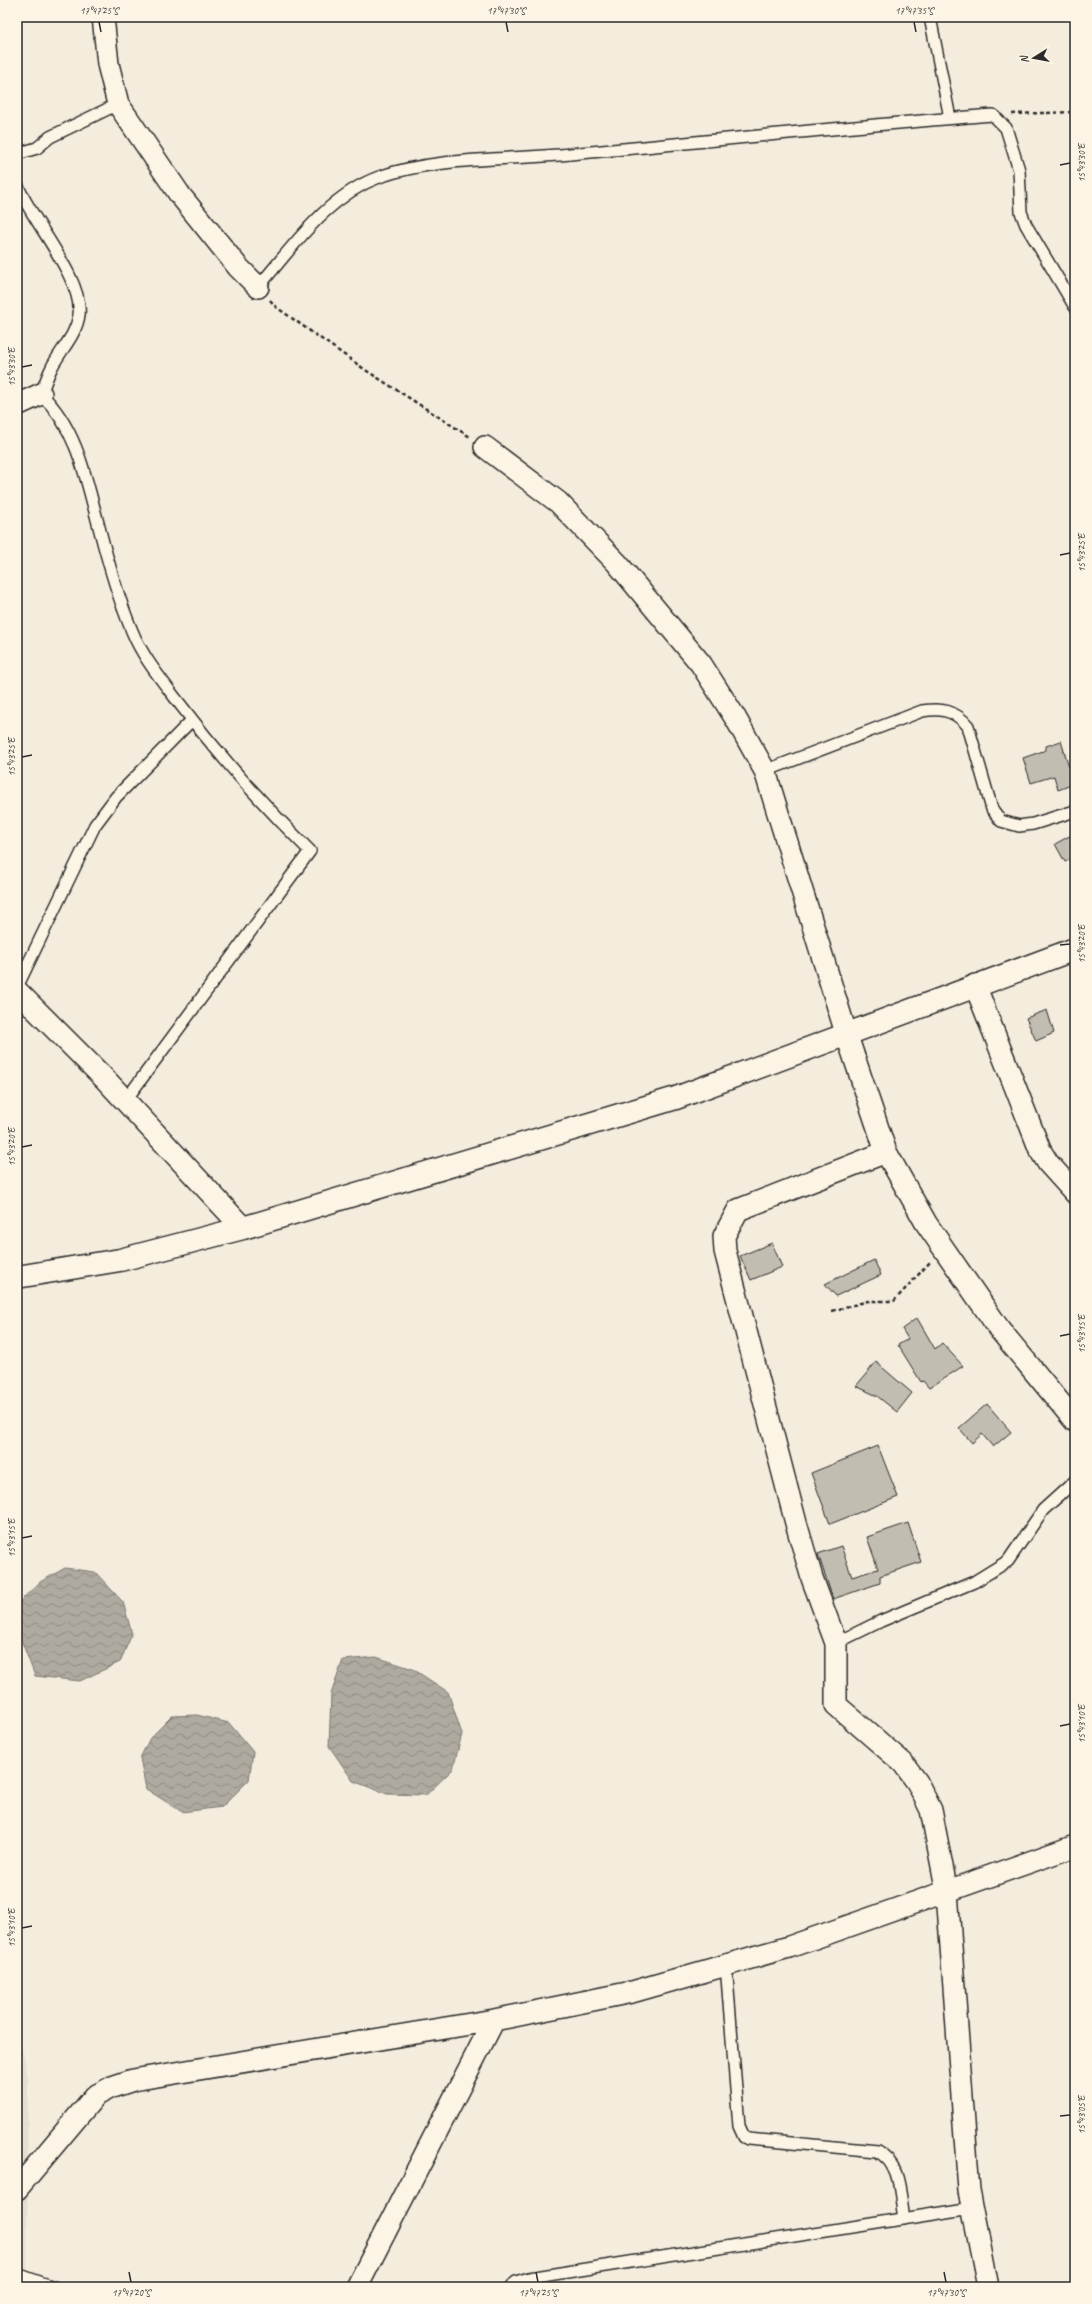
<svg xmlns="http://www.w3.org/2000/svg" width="1092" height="2304" viewBox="0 0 1092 2304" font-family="Caveat,sans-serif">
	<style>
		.built { fill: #e5dfd0 }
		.water { fill: url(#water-waves); stroke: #7a7771 }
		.building { fill: #c2bdb1; stroke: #2b2b2b }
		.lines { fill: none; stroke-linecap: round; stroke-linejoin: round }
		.service-casing { stroke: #2b2b2b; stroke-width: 14 }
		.minor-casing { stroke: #2b2b2b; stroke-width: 24 }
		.secondary-casing { stroke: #2b2b2b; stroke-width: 25 }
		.path { stroke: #2b2b2b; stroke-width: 2.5; stroke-dasharray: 4 3; stroke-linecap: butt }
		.service { stroke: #fcf5e5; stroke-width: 11 }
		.minor { stroke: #fcf5e5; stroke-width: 21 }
		.secondary { stroke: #fcf5e5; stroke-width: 22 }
		.ticks { fill: none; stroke: #2b2b2b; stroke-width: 1.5 }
		.neatline { fill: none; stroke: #2b2b2b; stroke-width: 1.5 }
		.ticks-label { font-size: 10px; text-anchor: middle; fill: #2b2b2b }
	</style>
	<defs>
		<pattern id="water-waves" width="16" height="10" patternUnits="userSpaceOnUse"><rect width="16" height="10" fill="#afaaa0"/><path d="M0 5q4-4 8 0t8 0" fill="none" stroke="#8f8b83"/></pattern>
	</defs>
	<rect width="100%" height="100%" fill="#f4edde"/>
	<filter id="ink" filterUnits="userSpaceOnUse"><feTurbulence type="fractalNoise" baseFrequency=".025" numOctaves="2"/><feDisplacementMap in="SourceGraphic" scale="8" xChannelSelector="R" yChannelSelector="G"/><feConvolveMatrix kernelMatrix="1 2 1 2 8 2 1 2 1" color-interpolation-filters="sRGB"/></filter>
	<g filter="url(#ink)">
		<path class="built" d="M17,2023L28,2078L27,2287H17Z"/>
		<path class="water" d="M65,1568L95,1572L123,1602L132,1634L120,1662L80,1681L35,1676L20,1637V1601L40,1582Z
			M376,1657L413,1669L448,1692L462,1734L453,1769L426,1795L387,1794L353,1781L329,1746L331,1694L343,1660Z
			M197,1715L229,1723L253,1752L249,1780L222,1807L182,1812L146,1789L140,1758L150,1738L172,1716Z"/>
		<path class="building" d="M1061,741L1074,784L1058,790L1054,776L1031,783L1023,758L1046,750V746Z
			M1075,833V857L1065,862L1055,844Z
			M1047,1010L1054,1033L1036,1041L1026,1018Z
			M772,1243L782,1267L751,1280L740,1256Z
			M874,1260L881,1275L836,1296L825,1284Z
			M917,1318L935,1349L942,1343L963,1366L929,1388L923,1381L921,1382L898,1345L908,1339L902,1329Z
			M876,1362L912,1393L897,1412L877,1396L856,1386Z
			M987,1404L1011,1432L993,1447L982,1434L972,1443L959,1428Z
			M878,1446L898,1497L830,1524L811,1473Z
			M908,1523L921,1562L880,1576V1583L833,1599L818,1554L841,1546L852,1577L878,1569L867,1537Z"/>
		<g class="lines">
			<defs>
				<path id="service" d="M930,17L950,118
					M17,154L37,148L50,137L118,104
					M17,184C30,219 84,279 79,315C76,336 60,350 51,369C47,377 44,386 41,394C78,430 86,479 99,527C108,562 118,598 132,631C142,656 160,678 176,699C217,753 262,804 310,851L125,1101
					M258,287C293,247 327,196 379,177C434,157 510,160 570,154C711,141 852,126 993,115L1006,128L1019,170L1021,212L1026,225L1075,307
					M765,771L922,711C941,708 955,710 968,726L992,809L1001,821L1019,826L1033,824L1075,811
					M17,987L95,825L116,797L192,720
					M836,1643L881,1621L974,1582L1008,1561L1043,1510L1075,1481
					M726,1965L739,2126L744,2137L748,2139L877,2151C901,2163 900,2195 904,2219
					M17,2274L54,2287
					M511,2287L516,2282L529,2278L972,2208"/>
				<path id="minor" d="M103,17L108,64L118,104L180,195L238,267L258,287
					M17,405L41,394
					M485,447L558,502L617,563L701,664L736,719L765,771L846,1033L886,1152L926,1223L1000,1330L1075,1421
					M975,985L1040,1150L1048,1163L1075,1193
					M17,991L106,1080L243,1228
					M886,1152L738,1210L724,1236L725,1251L796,1523L812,1578L836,1643V1705L903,1763L917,1782L931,1810L947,1892L969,2191L988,2287
					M17,2189L95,2096L112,2087L133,2080L494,2020L632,1992L789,1947L1075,1846
					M357,2287L494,2020"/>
				<path id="secondary" d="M17,1277L120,1260L243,1228L676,1098L1075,949"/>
			</defs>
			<use href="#service" class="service-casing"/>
			<use href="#minor" class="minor-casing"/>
			<use href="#secondary" class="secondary-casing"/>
			<path class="path" d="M1012,114L1075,112
				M270,300L276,307L367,371L470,437
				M832,1311L868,1301H894L931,1261"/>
			<use href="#service" class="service"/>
			<use href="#minor" class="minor"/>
			<use href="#secondary" class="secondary"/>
		</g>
	</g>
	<path class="ticks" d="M99,22L101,32M506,22L508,32M914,22L916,32M1060,165L1070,163M22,367L32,365M1060,555L1070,553M22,757L32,755M1060,945L1070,944M22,1147L32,1145M1060,1336L1070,1334M22,1538L32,1536M1060,1726L1070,1724M22,1928L32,1926M1060,2116L1070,2115M129,2272L131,2282M536,2272L538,2282M944,2272L946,2282"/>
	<rect width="1092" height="2304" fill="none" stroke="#fcf5e5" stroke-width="44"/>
	<g transform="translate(1034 58) rotate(259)" stroke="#fcf5e5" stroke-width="3" paint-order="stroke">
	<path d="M0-3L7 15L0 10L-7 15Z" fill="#2b2b2b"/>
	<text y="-6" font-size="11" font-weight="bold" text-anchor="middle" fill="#2b2b2b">N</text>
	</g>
	<rect x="22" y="22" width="1048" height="2260" class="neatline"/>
	<g class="ticks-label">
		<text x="99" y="14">17°47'25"S</text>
		<text x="506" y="14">17°47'30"S</text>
		<text x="914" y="14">17°47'35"S</text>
		<text transform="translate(1081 163) rotate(-90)" y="4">15°43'30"E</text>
		<text transform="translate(11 367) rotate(-90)" y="4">15°43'30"E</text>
		<text transform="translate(1081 553) rotate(-90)" y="4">15°43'25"E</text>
		<text transform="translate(11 757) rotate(-90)" y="4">15°43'25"E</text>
		<text transform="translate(1081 944) rotate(-90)" y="4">15°43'20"E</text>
		<text transform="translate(11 1147) rotate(-90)" y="4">15°43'20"E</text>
		<text transform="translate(1081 1334) rotate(-90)" y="4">15°43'15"E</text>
		<text transform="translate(11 1538) rotate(-90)" y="4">15°43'15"E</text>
		<text transform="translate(1081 1724) rotate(-90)" y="4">15°43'10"E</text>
		<text transform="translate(11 1928) rotate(-90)" y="4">15°43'10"E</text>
		<text transform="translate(1081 2115) rotate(-90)" y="4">15°43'05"E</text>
		<text x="131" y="2296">17°47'20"S</text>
		<text x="538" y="2296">17°47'25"S</text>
		<text x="946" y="2296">17°47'30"S</text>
	</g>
</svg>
